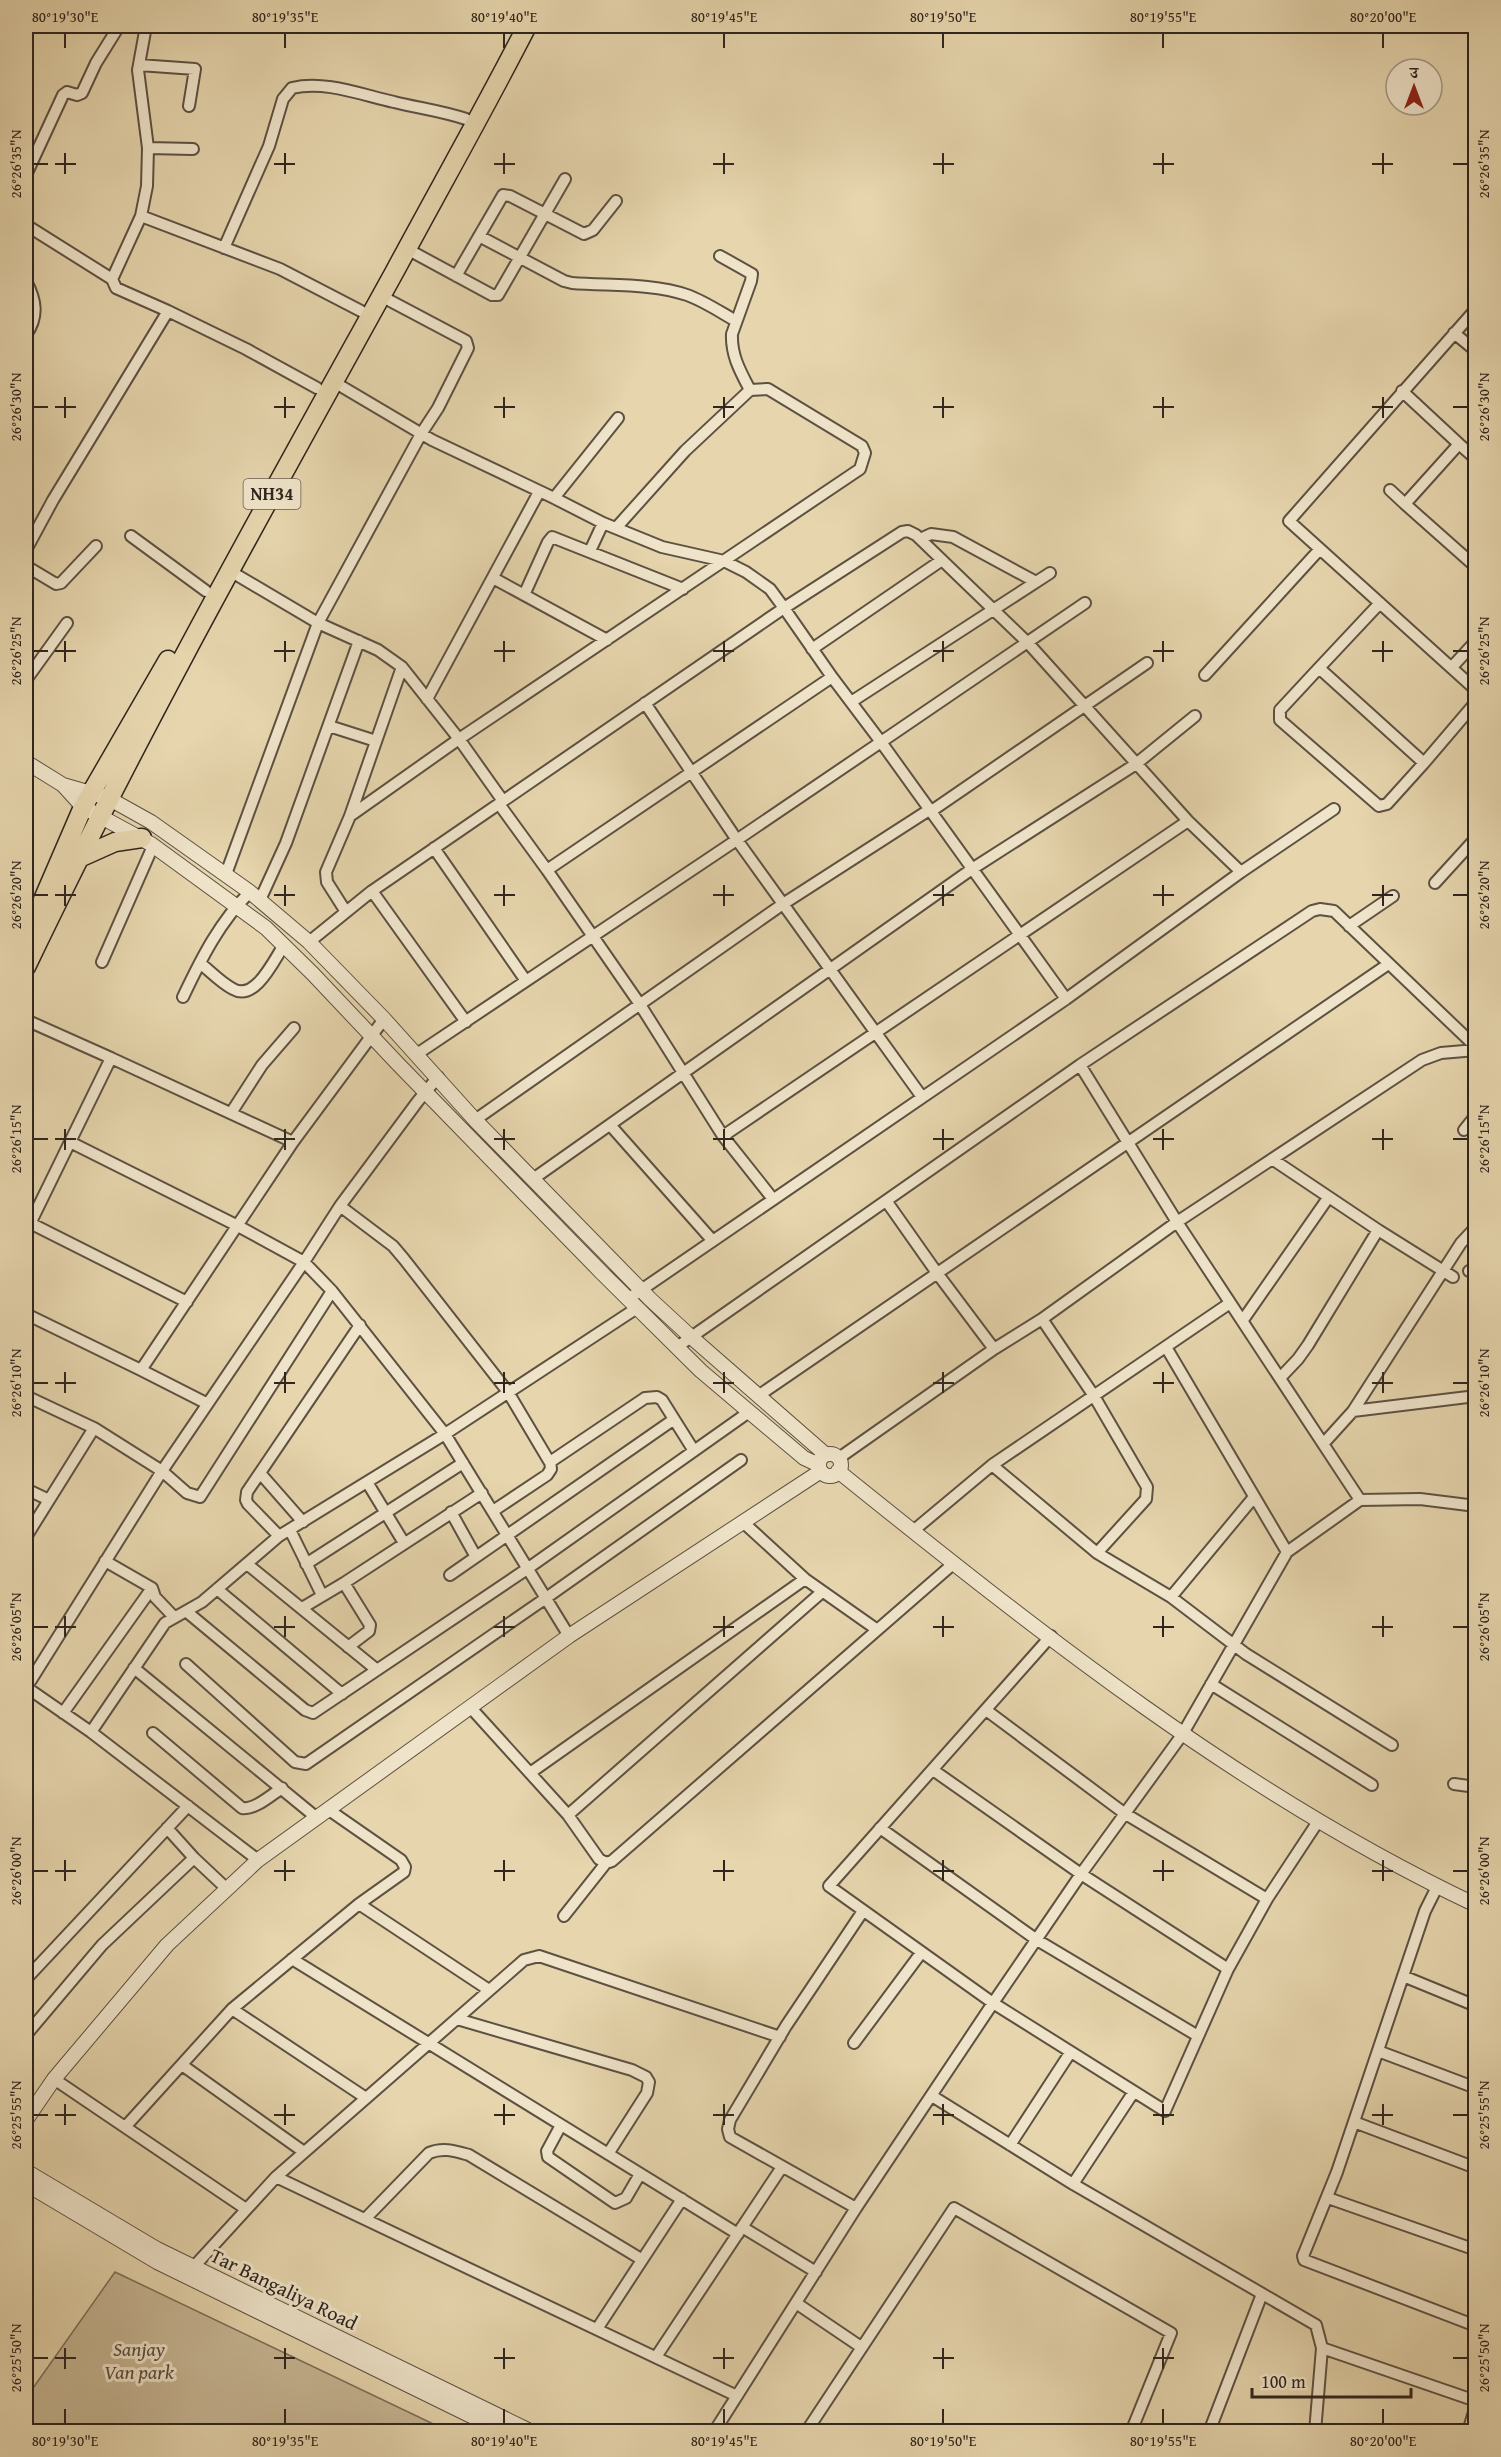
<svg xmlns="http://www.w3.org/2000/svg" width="1501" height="2457" viewBox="0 0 1501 2457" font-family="'Gentium Book Plus','Noto Serif Devanagari',serif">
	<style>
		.green { fill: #c7b795; stroke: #7b6e5a; stroke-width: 1.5 }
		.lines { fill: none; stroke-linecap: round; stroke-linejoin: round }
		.minor-casing { stroke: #5d5142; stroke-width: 14 }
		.tertiary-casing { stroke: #5d5142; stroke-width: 16 }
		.trunk-casing { stroke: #2f251e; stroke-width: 21 }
		.minor { stroke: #efe4ca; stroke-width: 10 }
		.tertiary { stroke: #efe4ca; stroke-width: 14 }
		.trunk { stroke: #e6d5ad; stroke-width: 18 }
		.ticks { fill: none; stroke: #2f251e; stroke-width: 2 }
		.labels { text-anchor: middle; stroke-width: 6; stroke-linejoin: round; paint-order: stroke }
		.shield { fill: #efe4ca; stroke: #695e52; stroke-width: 1.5 }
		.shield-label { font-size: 18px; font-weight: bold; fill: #2f251e }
		.street-label { font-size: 20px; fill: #2f251e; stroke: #efe4ca }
		.park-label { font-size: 20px; font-style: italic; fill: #554a3c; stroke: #efe4ca }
		.neatline { fill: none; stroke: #2f251e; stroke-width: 2 }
		.ticks-label { font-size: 15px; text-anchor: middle; fill: #2f251e }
	</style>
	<rect width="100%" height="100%" fill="#e6d5ad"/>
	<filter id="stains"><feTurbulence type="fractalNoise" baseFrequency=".00333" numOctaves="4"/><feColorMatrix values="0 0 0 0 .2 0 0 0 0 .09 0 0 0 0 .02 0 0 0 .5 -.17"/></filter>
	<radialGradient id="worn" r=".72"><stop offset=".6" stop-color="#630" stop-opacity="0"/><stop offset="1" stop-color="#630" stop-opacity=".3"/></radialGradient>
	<path class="green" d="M115,2272L448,2431H26V2398Z"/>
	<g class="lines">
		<defs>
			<path id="minor" d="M146,26L138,70L148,148L147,186L141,216L114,275L112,279L116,288L168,311L246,349L317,388
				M139,65L195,69L189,106
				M148,148L193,149
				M26,175L63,95L67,92L77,95L82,93L96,63L119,26
				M141,216L280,269L361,311
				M26,225L112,279
				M479,236L564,281L572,283C610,286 652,283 687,295C704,301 720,312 736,321
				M224,248L269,146L283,99L292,88C325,80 362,95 394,102C418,108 442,111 466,119
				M407,249L492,295H498L565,179
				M720,256L752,274L751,281L732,334C731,355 740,371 750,390
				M456,276L503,195L510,196L584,234L593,230L616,201
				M26,281C36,300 39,316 26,335
				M1476,309L1289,521L1476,690
				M1454,333L1476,351
				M334,382L432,440L554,498L603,523L662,547L724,561L746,572L770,589L784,608L902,532L908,531L916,535L1028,643L1188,821L1241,872L1066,999
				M1402,391L1459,444L1405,504L1476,567
				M1459,444L1476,459
				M1390,490L1405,504
				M554,498L618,418
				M131,536L206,591
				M920,539L931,534L953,537L1036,582
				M26,550L53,500L168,311
				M590,551L603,523
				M26,566L56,584L61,583L96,546
				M230,571L318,623L378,650L402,667L459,739L503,801
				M493,578L607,640
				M524,595L548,542L552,537L683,589
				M1380,603L1319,668L1424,763L1476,702
				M812,649L942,560
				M1452,667L1476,641
				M1319,668L1280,710V720L1379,806L1387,804L1424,763
				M1205,675L1320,549
				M26,680L67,623
				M427,699L539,492
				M851,702L1050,573
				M645,703L737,840L922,1097
				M329,726L376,741
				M499,804L547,870
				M930,812L1147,663
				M350,816L402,667
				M434,848L526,981
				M1241,872L1334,809
				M226,874L318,623L421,434L438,408L468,348L466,341L381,296
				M1435,883L1476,838
				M372,891L466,1022
				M260,900L286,843L359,641
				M346,912L327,882L326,872L350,816L459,739L860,469L865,453L862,446L768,389L750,390L685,451L616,528
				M1349,926L1393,896
				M309,942L372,891L784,608L832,677
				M102,962L153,846
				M200,963C210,971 221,983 233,989C255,1002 274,960 284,945
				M183,997C201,959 220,921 250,892
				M26,1020L111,1058
				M417,1054C572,951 727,847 881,742L832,677L547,870L639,1003L723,1136L773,1199
				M1080,1065L1177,1222L1360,1500
				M231,1113L262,1065L294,1028
				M475,1120L783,904L929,810
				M611,1126L712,1240
				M1464,1130L1476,1115
				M723,1136L1188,821
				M70,1142L238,1226L304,1262L332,1291L445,1434L569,1636
				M1272,1159L1378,1230L1453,1277
				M533,1179L972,869L1136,764L1195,716
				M887,1202L937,1273L994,1349
				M340,1206L393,1246L404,1259L508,1392L549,1461L553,1460L645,1398L657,1397L662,1400L694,1451
				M26,1221L187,1302
				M26,1232L111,1058L293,1142L384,1019
				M1469,1271L1476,1272
				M628,1299L1066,999L881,742L1085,603
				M26,1314L141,1370
				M1042,1319L1094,1396L1147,1487L1146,1499L1097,1553
				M1243,1320L1328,1198
				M677,1347L1080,1065L1312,911L1320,909L1334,911L1476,1047
				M1166,1347L1287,1552
				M1280,1378L1298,1359L1308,1345L1378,1230
				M26,1396L94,1428L162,1471L187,1493L200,1497L332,1291
				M758,1396L1387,965
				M206,1403L141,1370L293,1142
				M1353,1411L1476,1396
				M1324,1443L1353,1411L1461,1243L1476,1227
				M839,1458L994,1349L1042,1319L1177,1222L1422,1060L1441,1053L1476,1050
				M992,1465L1097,1553L1171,1597L1246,1654L1392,1745
				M260,1473L303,1522
				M367,1482L404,1543
				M26,1489L47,1499
				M493,1511L547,1475L551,1469L550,1461
				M451,1512L476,1557
				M744,1523L805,1579L876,1629
				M290,1530L322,1595
				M913,1531L992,1465L1230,1303
				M279,1536L248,1504L246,1500L247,1492L360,1325
				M26,1537L94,1428
				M105,1561L152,1588L155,1597L174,1617
				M247,1564L377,1670
				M306,1564L463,1463
				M450,1575L673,1420
				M344,1583L370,1625L369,1631L348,1647
				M217,1589L342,1694
				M1171,1597L1254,1497
				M302,1608L344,1583L482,1493
				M187,1612L305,1710L313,1713L527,1569L749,1412
				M1051,1636L829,1886L993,2003L1165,2111L1228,1969L1267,1899L1319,1820
				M186,1664L295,1762L306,1764L546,1598L741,1460
				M134,1668L317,1818
				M1211,1684L1372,1785
				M26,1687L91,1732L258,1860
				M26,1688L162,1471L304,1262L340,1206L418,1101L438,1077
				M471,1708L568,1815L599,1859L606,1863L612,1861L953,1564
				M986,1710L1124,1813L1267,1899
				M63,1713L152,1588
				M91,1732L165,1623L202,1602L279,1536L445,1434L637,1308
				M153,1733L242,1808C255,1810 271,1795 282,1788
				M933,1770L1081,1874L1228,1969
				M530,1773L805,1579
				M1454,1784L1476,1787
				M568,1815L822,1592
				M167,1828L194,1858L227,1889
				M880,1828L1037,1940L1198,2036
				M1437,1887L1425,1911L1337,2172L1303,2256L1304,2260L1476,2326
				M359,1904L489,1990
				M564,1916L606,1863
				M292,1959L738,2234
				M1403,1976L1476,2006
				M26,1979L188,1806
				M232,2009L366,2098
				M457,2019L632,2070L646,2077L649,2082L647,2093L608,2154
				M26,2035L102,1945L194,1858
				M854,2043L921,1953
				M1378,2051L1476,2088
				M182,2065L304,2152
				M54,2079L246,2209
				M932,2096L1073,2184L1316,2325L1322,2348L1315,2432
				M1354,2122L1476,2168
				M561,2125L547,2151L548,2157L615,2203L626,2198L640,2174
				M126,2126L232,2009L359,1904L404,1872L405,1867L401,1860L329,1810
				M1010,2145L1070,2053
				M276,2177L737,2396
				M1073,2184L1133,2093
				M1328,2198L1476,2250
				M856,2208L730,2137L728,2129L730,2120L786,2026L863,1911
				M365,2219L429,2153C443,2147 455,2151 469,2155L641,2259
				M742,2227L816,2272
				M189,2272L276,2177L524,1960L539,1956L780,2037
				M796,2303L861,2347
				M597,2329L682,2199
				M1322,2348L1476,2401
				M656,2357L782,2167
				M714,2432L856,2208L993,2003L1081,1874L1182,1735L1287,1552L1360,1500L1420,1499L1476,1506
				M806,2432L954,2208L1171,2333L1131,2432
				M1209,2432L1262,2294
				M1468,2432L1476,2405"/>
			<path id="tertiary" d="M26,762L63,785L108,798L151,822L250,892L309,942L384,1019L475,1120L650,1299L690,1336L825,1454
				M63,785L83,807L151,844L266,928L313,974L399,1065L602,1273L701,1371L804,1458L819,1465
				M819 1465a11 11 0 1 1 22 0a11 11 0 1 1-22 0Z
				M838,1471C1038,1632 1243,1795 1476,1905
				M26,2120L54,2079L167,1945L258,1860L569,1636L821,1471
				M26,2171L157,2249L532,2432
				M26,2184L157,2262L504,2432"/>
			<path id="trunk" d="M77,859L115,842L142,838
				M26,939L83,807L168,660
				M26,967C139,730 268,501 395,271C439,189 485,108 527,26"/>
		</defs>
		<use href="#minor" class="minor-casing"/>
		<use href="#tertiary" class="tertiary-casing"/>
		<use href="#trunk" class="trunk-casing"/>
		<use href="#minor" class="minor"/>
		<use href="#tertiary" class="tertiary"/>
		<use href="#trunk" class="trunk"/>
	</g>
	<path class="ticks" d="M65,33V48M285,33V48M504,33V48M724,33V48M943,33V48M1163,33V48M1383,33V48M65,153V174M285,153V174M504,153V174M724,153V174M943,153V174M1163,153V174M1383,153V174M33,164H48M55,164H76M274,164H295M494,164H515M713,164H734M933,164H954M1153,164H1174M1372,164H1393M1453,164H1468M65,397V418M285,397V418M504,397V418M724,397V418M943,397V418M1163,397V418M1383,397V418M33,407H48M55,407H76M274,407H295M494,407H515M713,407H734M933,407H954M1153,407H1174M1372,407H1393M1453,407H1468M65,641V662M285,641V662M504,641V662M724,641V662M943,641V662M1163,641V662M1383,641V662M33,651H48M55,651H76M274,651H295M494,651H515M713,651H734M933,651H954M1153,651H1174M1372,651H1393M1453,651H1468M65,885V906M285,885V906M504,885V906M724,885V906M943,885V906M1163,885V906M1383,885V906M33,895H48M55,895H76M274,895H295M494,895H515M713,895H734M933,895H954M1153,895H1174M1372,895H1393M1453,895H1468M65,1129V1150M285,1129V1150M504,1129V1150M724,1129V1150M943,1129V1150M1163,1129V1150M1383,1129V1150M33,1139H48M55,1139H76M274,1139H295M494,1139H515M713,1139H734M933,1139H954M1153,1139H1174M1372,1139H1393M1453,1139H1468M65,1372V1393M285,1372V1393M504,1372V1393M724,1372V1393M943,1372V1393M1163,1372V1393M1383,1372V1393M33,1383H48M55,1383H76M274,1383H295M494,1383H515M713,1383H734M933,1383H954M1153,1383H1174M1372,1383H1393M1453,1383H1468M65,1616V1637M285,1616V1637M504,1616V1637M724,1616V1637M943,1616V1637M1163,1616V1637M1383,1616V1637M33,1627H48M55,1627H76M274,1627H295M494,1627H515M713,1627H734M933,1627H954M1153,1627H1174M1372,1627H1393M1453,1627H1468M65,1860V1881M285,1860V1881M504,1860V1881M724,1860V1881M943,1860V1881M1163,1860V1881M1383,1860V1881M33,1871H48M55,1871H76M274,1871H295M494,1871H515M713,1871H734M933,1871H954M1153,1871H1174M1372,1871H1393M1453,1871H1468M65,2104V2125M285,2104V2125M504,2104V2125M724,2104V2125M943,2104V2125M1163,2104V2125M1383,2104V2125M33,2115H48M55,2115H76M274,2115H295M494,2115H515M713,2115H734M933,2115H954M1153,2115H1174M1372,2115H1393M1453,2115H1468M65,2348V2369M285,2348V2369M504,2348V2369M724,2348V2369M943,2348V2369M1163,2348V2369M33,2358H48M55,2358H76M274,2358H295M494,2358H515M713,2358H734M933,2358H954M1153,2358H1174M1453,2358H1468M65,2409V2424M285,2409V2424M504,2409V2424M724,2409V2424M943,2409V2424M1163,2409V2424M1383,2409V2424"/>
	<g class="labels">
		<rect class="shield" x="243.5" y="479" width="57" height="30" rx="4.5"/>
		<g class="shield-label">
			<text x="272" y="500">NH34</text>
		</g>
		<g class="street-label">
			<text transform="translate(284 2289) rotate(26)" y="7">Tar Bangaliya Road</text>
		</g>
		<g class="park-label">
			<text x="139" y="2356">Sanjay<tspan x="139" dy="23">Van park</tspan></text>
		</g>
	</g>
	<rect width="1501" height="2457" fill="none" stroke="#e6d5ad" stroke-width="66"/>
	<g transform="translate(1414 87)"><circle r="28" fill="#efe4ca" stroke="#a29885" stroke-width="1.5"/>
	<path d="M0-4.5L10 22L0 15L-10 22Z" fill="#8f2418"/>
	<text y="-9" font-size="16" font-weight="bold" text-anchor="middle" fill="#2f251e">उ</text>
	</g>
	<path d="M1252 2388v9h159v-9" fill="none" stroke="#2f251e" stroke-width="3"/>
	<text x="1261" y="2388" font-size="18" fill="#2f251e" stroke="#efe4ca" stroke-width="4.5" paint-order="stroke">100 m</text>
	<rect x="33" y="33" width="1435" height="2391" class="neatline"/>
	<g class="ticks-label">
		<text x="65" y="22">80°19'30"E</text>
		<text x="285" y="22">80°19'35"E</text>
		<text x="504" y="22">80°19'40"E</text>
		<text x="724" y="22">80°19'45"E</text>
		<text x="943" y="22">80°19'50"E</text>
		<text x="1163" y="22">80°19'55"E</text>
		<text x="1383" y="22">80°20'00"E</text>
		<text transform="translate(16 164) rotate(-90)" y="5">26°26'35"N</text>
		<text transform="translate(1484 164) rotate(-90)" y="5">26°26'35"N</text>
		<text transform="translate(16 407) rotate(-90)" y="5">26°26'30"N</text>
		<text transform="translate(1484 407) rotate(-90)" y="5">26°26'30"N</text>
		<text transform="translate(16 651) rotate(-90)" y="5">26°26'25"N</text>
		<text transform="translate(1484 651) rotate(-90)" y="5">26°26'25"N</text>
		<text transform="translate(16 895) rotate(-90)" y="5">26°26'20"N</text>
		<text transform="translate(1484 895) rotate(-90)" y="5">26°26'20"N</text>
		<text transform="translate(16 1139) rotate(-90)" y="5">26°26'15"N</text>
		<text transform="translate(1484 1139) rotate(-90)" y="5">26°26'15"N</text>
		<text transform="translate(16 1383) rotate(-90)" y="5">26°26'10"N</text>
		<text transform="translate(1484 1383) rotate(-90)" y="5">26°26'10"N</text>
		<text transform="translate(16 1627) rotate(-90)" y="5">26°26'05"N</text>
		<text transform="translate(1484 1627) rotate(-90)" y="5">26°26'05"N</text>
		<text transform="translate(16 1871) rotate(-90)" y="5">26°26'00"N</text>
		<text transform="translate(1484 1871) rotate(-90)" y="5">26°26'00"N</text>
		<text transform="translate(16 2115) rotate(-90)" y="5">26°25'55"N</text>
		<text transform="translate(1484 2115) rotate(-90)" y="5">26°25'55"N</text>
		<text transform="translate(16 2358) rotate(-90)" y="5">26°25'50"N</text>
		<text transform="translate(1484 2358) rotate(-90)" y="5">26°25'50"N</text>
		<text x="65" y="2446">80°19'30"E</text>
		<text x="285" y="2446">80°19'35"E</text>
		<text x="504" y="2446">80°19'40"E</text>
		<text x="724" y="2446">80°19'45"E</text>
		<text x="943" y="2446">80°19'50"E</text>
		<text x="1163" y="2446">80°19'55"E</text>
		<text x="1383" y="2446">80°20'00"E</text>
	</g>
	<rect width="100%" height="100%" filter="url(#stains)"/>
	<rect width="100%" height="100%" fill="url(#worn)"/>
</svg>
